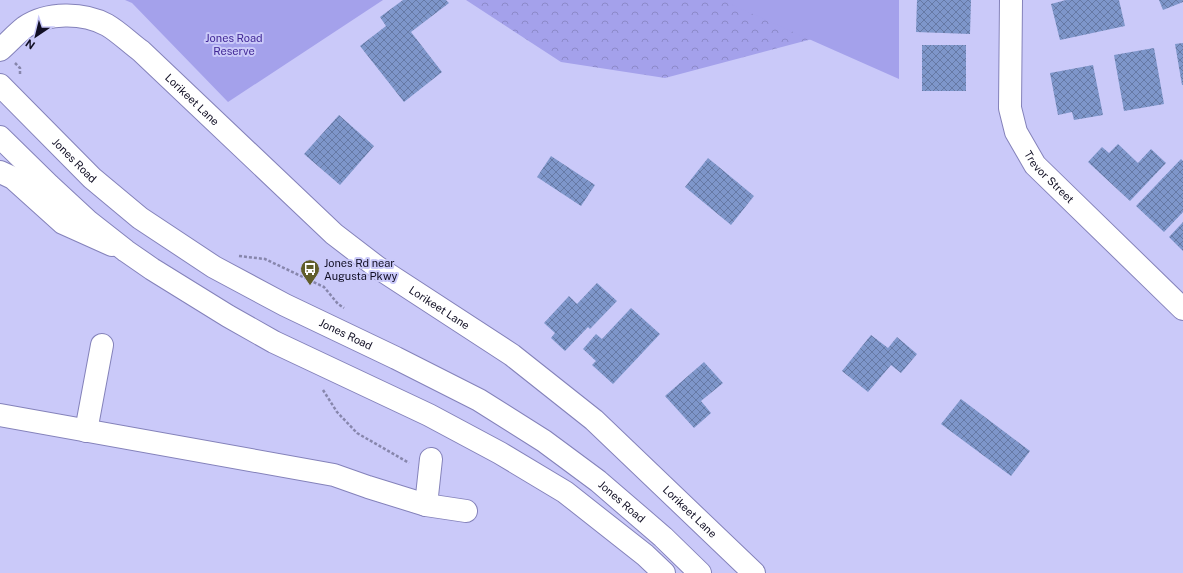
<svg xmlns="http://www.w3.org/2000/svg" width="1183" height="573" viewBox="0 0 1183 573" font-family="'Public Sans',sans-serif">
	<style>
		.forest { fill: url(#forest-crowns) }
		.park { fill: #a4a1eb }
		.building { fill: url(#building-cross-hatch) }
		.lines { fill: none; stroke-linecap: round; stroke-linejoin: round }
		.minor-casing { stroke: #8482ba; stroke-width: 24 }
		.major-casing { stroke: #8482ba; stroke-width: 24 }
		.path { stroke: #8786ac; stroke-width: 2.5; stroke-dasharray: 3 2; stroke-linecap: butt }
		.minor { stroke: #fff; stroke-width: 22 }
		.major { stroke: #fff; stroke-width: 22 }
		.labels { text-anchor: middle; stroke-width: 4; stroke-linejoin: round; paint-order: stroke }
		.park-label { font-size: 11px; fill: #402795; stroke: #cac9f9 }
		.street-label { font-size: 11px; fill: #110f24; stroke: #cac9f9 }
		.poi-label { font-size: 11px; fill: #110f24; stroke: #cac9f9; text-anchor: start }
	</style>
	<defs>
		<pattern id="forest-crowns" width="20" height="18" patternUnits="userSpaceOnUse"><rect width="20" height="18" fill="#a4a1eb"/><path d="M2 6a3 3 0 1 1 6 0M12 15a3 3 0 1 1 6 0" fill="none" stroke="#8c89c9"/></pattern>
		<pattern id="building-cross-hatch" width="8" height="8" patternUnits="userSpaceOnUse"><rect width="8" height="8" fill="#7e96ca"/><path d="M0 0l8 8M0 8l8-8" fill="none" stroke="#6679a4"/></pattern>
	</defs>
	<rect width="100%" height="100%" fill="#cac9f9"/>
	<path class="forest" d="M466,0H858L831,34L665,78L561,62Z"/>
	<path class="park" d="M125,0H383L228,102L132,3Z
		M721,0H899V79Z"/>
	<path class="building" d="M403,0H446L449,3L411,32L442,72L404,102L360,46L386,26L380,17Z
		M917,0H971L970,34L916,32Z
		M1066,0H1119L1125,26L1060,40L1051,4Z
		M1159,0H1183V2L1163,10Z
		M1183,43V85H1182L1175,44Z
		M922,45H966V91H922Z
		M1154,48L1164,104L1124,111L1114,55Z
		M1093,65L1103,115L1074,120L1072,112L1058,115L1050,73Z
		M339,115L374,146L340,185L304,154Z
		M1118,144L1138,163L1151,149L1166,163L1130,201L1088,162L1102,147L1109,153Z
		M551,156L595,185L581,206L537,177Z
		M708,158L754,196L731,225L685,187Z
		M1181,159L1183,161V212L1164,232L1136,206Z
		M1183,222V251L1169,237Z
		M597,283L617,301L590,329L588,327L565,351L551,338L555,333L544,323L569,296L577,304Z
		M631,308L660,334L613,384L592,365L596,361L583,349L596,334L602,339Z
		M871,335L888,348L897,337L917,354L901,373L891,365L868,392L842,371Z
		M704,362L723,383L701,401L711,413L694,428L665,396Z
		M961,399L1030,451L1011,476L941,424Z"/>
	<g class="lines">
		<defs>
			<g id="minor">
				<path id="s1" d="M1011,0L1010,108L1016,132L1035,165L1183,309"/>
				<path id="s2" d="M0,50C8,43 16,34 25,27C47,12 83,12 107,25C119,32 130,43 141,51L334,234L377,267L512,355L594,420L754,573"/>
				<path d="M0,172L13,178L63,223L112,245"/>
				<path d="M0,415L334,475L368,487L426,505L466,511"/>
				<path d="M86,431L102,345"/>
				<path d="M426,505L431,459"/>
			</g>
			<g id="major">
				<path id="s3" d="M0,85L92,178L140,218L214,267L285,305L396,358L479,400L544,441L598,481L663,537L700,573"/>
				<path d="M0,137L49,185L89,222L126,251L152,269L228,316L274,342L429,415L500,453L565,492L645,555L664,573"/>
			</g>
		</defs>
		<use href="#minor" class="minor-casing"/>
		<use href="#major" class="major-casing"/>
		<path class="path" d="M15,63L20,68V74
			M239,256L265,259L324,287L338,304L344,308
			M323,390L337,412L357,433L409,463"/>
		<use href="#minor" class="minor"/>
		<use href="#major" class="major"/>
	</g>
	<defs>
		<symbol id="bus-pin" viewBox="-11 -11 22 30"><path d="M0 17L-7.5 6A9.5 9.5 0 1 1 7.5 6Z" fill="#605d2a" stroke="#cac9f9"/><path d="M-5-6H5V4H4V6H2V4H-2V6H-4V4H-5ZM-3.5-4V0h7V-4ZM-3.5 1.2v1.5H-2V1.2ZM2 1.2v1.5H3.5V1.2Z" fill="#fff"/></symbol>
	</defs>
	<g fill-rule="evenodd">
		<use href="#bus-pin" x="299" y="258" width="22" height="30"/>
	</g>
	<g class="labels">
		<g class="park-label">
			<text x="234" y="42">Jones Road<tspan x="234" dy="13">Reserve</tspan></text>
		</g>
		<g class="street-label">
			<text dy="4" stroke="none"><textPath href="#s2" startOffset="233">Lorikeet Lane</textPath></text>
			<text dy="4" stroke="none"><textPath href="#s3" startOffset="106">Jones Road</textPath></text>
			<text dy="4" stroke="none"><textPath href="#s1" startOffset="189">Trevor Street</textPath></text>
			<text dy="4" stroke="none"><textPath href="#s2" startOffset="557">Lorikeet Lane</textPath></text>
			<text dy="4" stroke="none"><textPath href="#s3" startOffset="430">Jones Road</textPath></text>
			<text dy="4" stroke="none"><textPath href="#s3" startOffset="754">Jones Road</textPath></text>
			<text dy="4" stroke="none"><textPath href="#s2" startOffset="881">Lorikeet Lane</textPath></text>
		</g>
		<g class="poi-label">
			<text x="324" y="267">Jones Rd near<tspan x="324" dy="13">Augusta Pkwy</tspan></text>
		</g>
	</g>
	<g transform="translate(36 36) rotate(215)" stroke="#cac9f9" stroke-width="3" paint-order="stroke">
	<path d="M0-3L7 15L0 10L-7 15Z" fill="#110f24"/>
	<text y="-6" font-size="11" font-weight="bold" text-anchor="middle" fill="#110f24">N</text>
	</g>
</svg>
